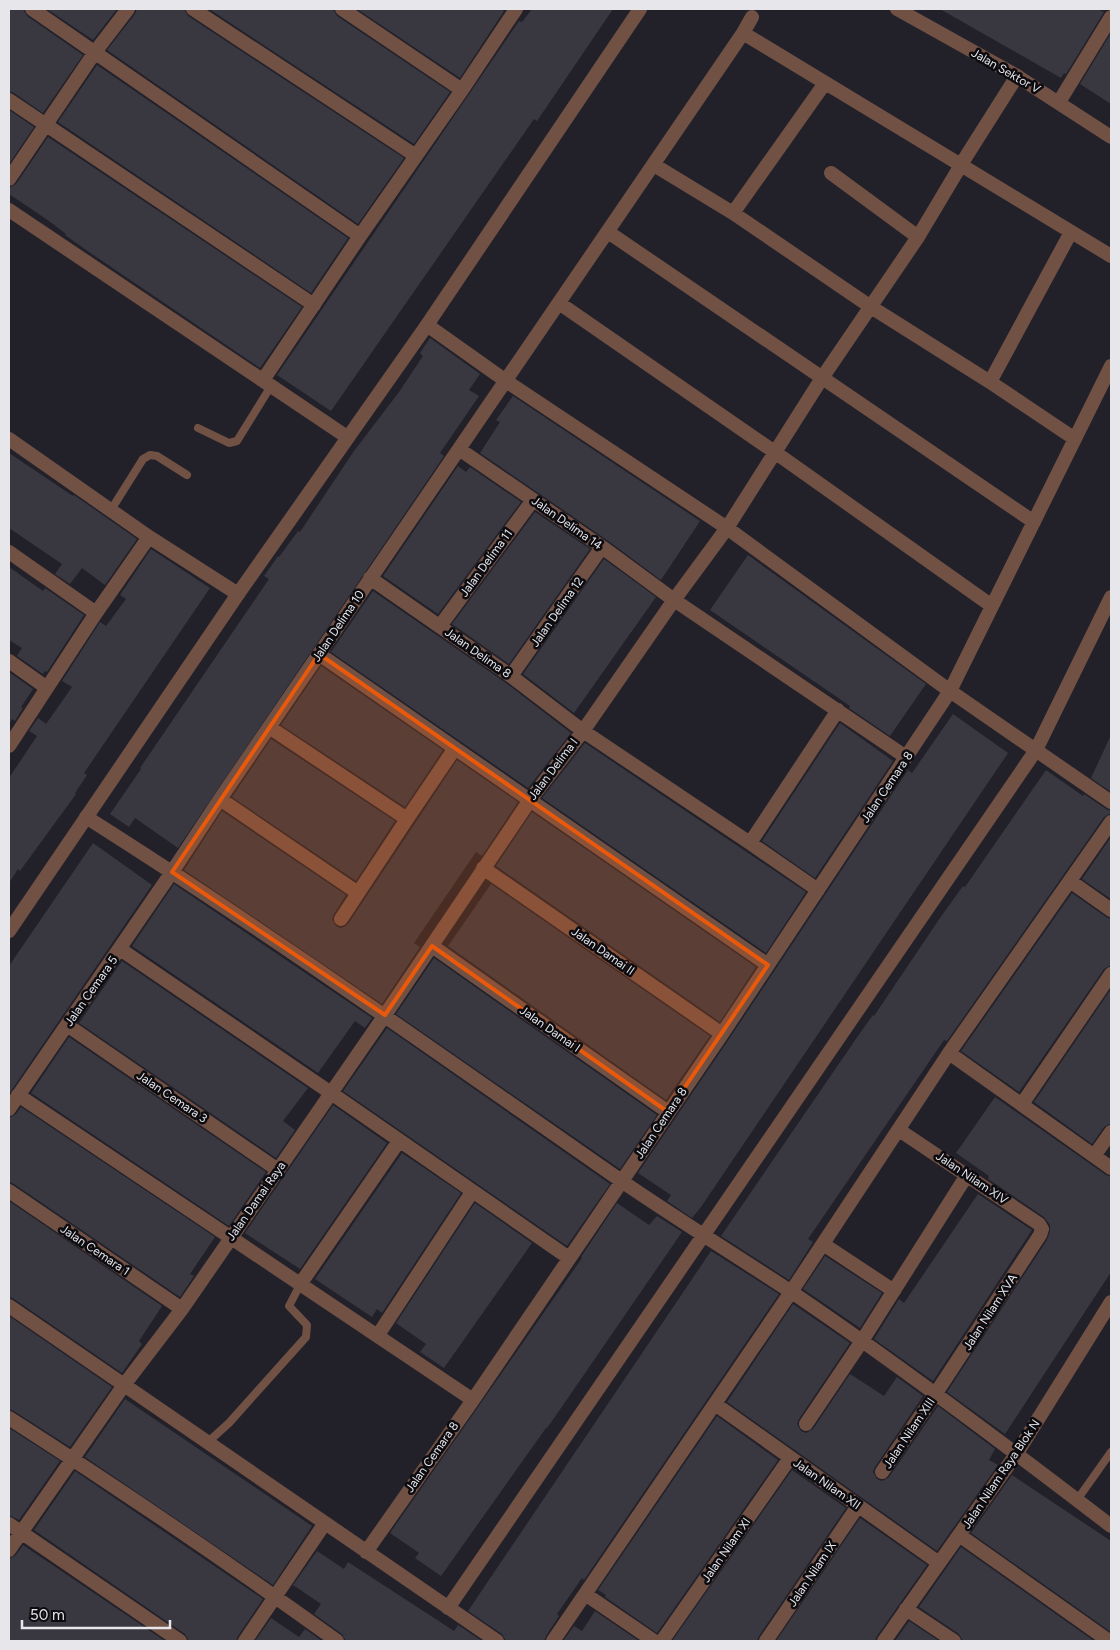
<svg xmlns="http://www.w3.org/2000/svg" width="1120" height="1650" viewBox="0 0 1120 1650" font-family="Figtree,sans-serif">
	<style>
		.building { fill: #393841 }
		.lines { fill: none; stroke-linecap: round; stroke-linejoin: round }
		.service { stroke: #725145; stroke-width: 8 }
		.minor { stroke: #725145; stroke-width: 14 }
		.tertiary { stroke: #725145; stroke-width: 14 }
		.marked { fill: #e8590c; fill-opacity: 0.2; stroke: #e8590c; stroke-width: 4; stroke-linejoin: round }
		.labels { text-anchor: middle; stroke-width: 5; stroke-linejoin: round; paint-order: stroke }
		.street-label { font-size: 12px; fill: #e6e6eb; stroke: #0c0b0f }
	</style>
	<rect width="100%" height="100%" fill="#22212a"/>
	<path class="building" d="M9,9H23L27,16L83,55L43,113L14,93L9,91Z
		M47,9H117L93,40Z
		M137,9H184L188,16L404,158L358,224L107,50L135,14Z
		M209,9H333L337,16L450,92L414,144Z
		M357,9H501L504,11L460,78Z
		M532,9H613L537,121L534,119L331,411L277,375L519,21L522,22Z
		M940,9H1097L1104,12L1066,74L1064,73L1061,78Z
		M1111,33V104L1080,84Z
		M97,65L348,238L311,293L58,122Z
		M9,110L34,127L9,164Z
		M48,137L302,307L260,368L89,252L65,235L66,234L49,221L9,194V188L16,184Z
		M430,338L480,374L469,390L479,396L440,453L444,456L178,848L135,818L129,827L110,814L141,769L140,768L269,579L264,576L278,556L279,557L298,531L300,532L354,451L399,392L423,356L420,353Z
		M513,396L700,521L661,580L607,540L480,453L500,422L496,420Z
		M9,453L73,496L74,495L137,539L105,585L82,568L70,584L55,574L62,564L9,528Z
		M458,466L466,472L470,467L521,502L438,614L383,576Z
		M535,512L590,549L509,664L452,624Z
		M151,549L210,588L84,773L87,775L75,793L76,794L20,871L18,869L9,883V778L37,736L29,731L38,718L46,724L72,687L62,681L100,622L106,626L126,599L120,595Z
		M748,555L926,684L890,736L849,708L850,706L710,610Z
		M604,559L656,597L574,713L523,674Z
		M9,567L43,591L45,588L84,615L47,672L45,671L43,674L17,656L22,648L9,640Z
		M373,591L506,683L571,733L528,788L331,652Z
		M321,666L443,750L405,807L281,725Z
		M9,672L33,689L21,707L23,708L15,721L12,719L9,724Z
		M953,714L1008,753L701,1207L692,1218L667,1201L671,1195L638,1173L729,1039L908,770L912,773Z
		M840,723L893,761L815,878L762,841Z
		M1111,735V792L1091,778Z
		M271,739L395,821L356,881L232,797Z
		M585,743L806,892L766,953L542,798Z
		M457,760L518,802L482,856L476,852L414,943L420,947L382,1004L184,870L222,811L346,895L334,914L332,919L336,926L340,928L344,927L348,924Z
		M1046,770L1083,796L1084,794L1106,809L1111,811V813L1104,817L947,1041L944,1040L877,1138L808,1239L813,1242L789,1280L721,1236L860,1033L873,1015L874,1016L940,918L963,886L965,887Z
		M532,812L756,967L720,1022L496,866Z
		M1111,837V899L1082,879Z
		M93,843L152,885L9,1094V966Z
		M174,884L372,1018L365,1028L355,1021L318,1073L132,946Z
		M491,884L710,1036L666,1100L448,946Z
		M1072,893L1106,917L1111,919V965L1104,969L1019,1092L961,1051Z
		M434,958L657,1115L620,1169L396,1014Z
		M122,961L308,1088L283,1121L295,1130L276,1158L79,1023Z
		M1111,989V1123L1104,1127L1092,1144L1034,1102Z
		M387,1028L610,1184L567,1246L343,1091Z
		M69,1037L266,1172L229,1226L31,1093Z
		M995,1097L1106,1175L1111,1177V1272L1005,1434L947,1392L1047,1240L1050,1231V1225L1044,1217L988,1179L989,1176L956,1153Z
		M333,1105L387,1143L300,1269L245,1233Z
		M21,1107L215,1237L190,1274L194,1276L180,1297L14,1184L9,1182V1118L16,1114Z
		M402,1153L461,1193L382,1313L377,1309L372,1317L315,1279Z
		M978,1194L1032,1230L933,1381L874,1339L899,1299L904,1303Z
		M9,1201L162,1306L139,1341L142,1344L122,1373L14,1299L9,1297Z
		M475,1203L532,1243L444,1368L420,1352L426,1344L396,1323Z
		M617,1203L649,1225L657,1216L682,1232L559,1411L547,1428H546L441,1576L415,1558L419,1553L390,1533L582,1258L581,1257Z
		M711,1251L779,1294L584,1580L582,1578L557,1614L559,1616L546,1636L544,1641H506L502,1634L468,1611Z
		M825,1256L882,1293L860,1328L803,1289Z
		M793,1304L850,1343L799,1419L797,1424L801,1431L806,1433L813,1429L850,1374L884,1396L897,1377L923,1396L875,1467L873,1472L877,1479L882,1481L889,1477L938,1406L995,1449L989,1460L998,1465L937,1551L727,1402Z
		M9,1316L112,1387L70,1447L14,1411L9,1409Z
		M125,1399L312,1526L273,1585L85,1457Z
		M717,1416L778,1460L657,1633L605,1597L606,1595L598,1590Z
		M9,1428L60,1461L19,1520L9,1515Z
		M792,1470L846,1508L759,1636L757,1641H672Z
		M75,1471L263,1599L238,1636L236,1641H189L185,1634L34,1530Z
		M1012,1475L1111,1541V1632L971,1533Z
		M860,1518L927,1565L877,1636L875,1641H776Z
		M23,1545L165,1641H9V1559L16,1555Z
		M961,1547L1094,1641H963L959,1634L919,1607Z
		M317,1551L344,1569L348,1562L454,1631L458,1625L482,1641H346L342,1634L314,1614L321,1604L293,1585Z
		M595,1611L639,1641H563L574,1626L582,1631Z
		M271,1618L299,1637L305,1629L322,1641H255Z
		M909,1621L939,1641H895Z"/>
	<g class="lines">
		<path class="service" d="M198,428L229,443L237,441L271,386
			M111,510L143,459L150,455L157,456L187,475
			M208,1442L229,1423L306,1337L307,1325L289,1306L301,1283
			M1077,1500L1111,1452"/>
		<path class="minor" d="M32,9L360,236
			M193,9L416,156
			M342,9L462,90
			M743,33L1111,256
			M9,100L314,305
			M1059,102L1111,17
			M654,165L733,213L871,307L990,382L1075,439
			M831,173L918,237
			M9,179L95,52L128,9
			M9,210L347,437
			M733,213L825,83
			M608,232L1034,522
			M559,303L776,453L992,606
			M427,325L506,381L727,528L950,691L1111,802
			M263,380L360,236L462,90L516,9
			M990,382L1071,232
			M9,439L149,537L238,594
			M459,449L602,547L674,600L906,757
			M9,552L96,613
			M370,578L511,676L583,731L750,843L818,890
			M440,626L533,500
			M319,654L768,965
			M9,661L47,688
			M511,676L602,547
			M269,727L407,819
			M9,746L96,613L149,537
			M220,799L358,893
			M86,817C268,932 443,1057 620,1180C677,1219 735,1255 793,1293C902,1367 1007,1446 1111,1526
			M750,843L838,710
			M483,868L722,1034
			M1070,881L1111,910
			M341,919L407,819L455,748
			M432,946L668,1112
			M120,949L331,1093L569,1258
			M67,1025L278,1170
			M949,1053L1111,1168
			M18,1095L473,1400
			M1022,1104L1111,974
			M9,1109L172,872L220,799L743,33L752,17
			M1094,1156L1111,1132
			M9,1191L182,1309
			M823,1244L894,1291
			M301,1283L399,1141
			M9,1306L497,1641
			M378,1335L472,1192
			M715,1404L939,1563
			M9,1418C120,1489 230,1564 337,1641
			M806,1424L862,1341L967,1175
			M882,1472L936,1393L1040,1235L1042,1229L1039,1224L899,1130
			M9,1524L180,1641
			M959,1535L1109,1641
			M9,1550L124,1385L182,1309L385,1015L530,800L583,731L674,600L727,528L822,378L918,237L967,155L1017,76
			M366,1552L473,1400L722,1034L950,691L1111,366
			M585,1594L654,1641
			M448,1608L1036,750L1111,597
			M906,1609L954,1641
			M245,1641L325,1523
			M553,1641L791,1292L949,1053L1111,822
			M662,1641L790,1458
			M766,1641L858,1506
			M884,1641L1017,1453L1111,1302"/>
		<path class="tertiary" d="M897,9L1017,76L1111,137
			M9,931L238,594L427,325L640,9"/>
	</g>
	<path class="marked" d="M319,654L768,965L668,1112L432,946L385,1015L172,872Z"/>
	<g class="labels">
		<g class="street-label">
			<text transform="translate(1006 71) rotate(30)" y="4">Jalan Sektor V</text>
			<text transform="translate(567 523) rotate(35)" y="4">Jalan Delima 14</text>
			<text transform="translate(486 563) rotate(-54)" y="4">Jalan Delima 11</text>
			<text transform="translate(557 612) rotate(-55)" y="4">Jalan Delima 12</text>
			<text transform="translate(338 626) rotate(-56)" y="4">Jalan Delima 10</text>
			<text transform="translate(478 653) rotate(35)" y="4">Jalan Delima 8</text>
			<text transform="translate(553 769) rotate(-53)" y="4">Jalan Delima I</text>
			<text transform="translate(887 787) rotate(-56)" y="4">Jalan Cemara 8</text>
			<text transform="translate(603 951) rotate(35)" y="4">Jalan Damai II</text>
			<text transform="translate(91 991) rotate(-55)" y="4">Jalan Cemara 5</text>
			<text transform="translate(550 1029) rotate(35)" y="4">Jalan Damai I</text>
			<text transform="translate(172 1097) rotate(34)" y="4">Jalan Cemara 3</text>
			<text transform="translate(661 1123) rotate(-56)" y="4">Jalan Cemara 8</text>
			<text transform="translate(972 1178) rotate(34)" y="4">Jalan Nilam XIV</text>
			<text transform="translate(256 1201) rotate(-55)" y="4">Jalan Damai Raya</text>
			<text transform="translate(95 1250) rotate(34)" y="4">Jalan Cemara 1</text>
			<text transform="translate(990 1312) rotate(-57)" y="4">Jalan Nilam XVA</text>
			<text transform="translate(909 1433) rotate(-56)" y="4">Jalan Nilam XIII</text>
			<text transform="translate(432 1457) rotate(-55)" y="4">Jalan Cemara 8</text>
			<text transform="translate(1001 1474) rotate(-56)" y="4">Jalan Nilam Raya Blok N</text>
			<text transform="translate(827 1484) rotate(35)" y="4">Jalan Nilam XII</text>
			<text transform="translate(726 1550) rotate(-55)" y="4">Jalan Nilam XI</text>
			<text transform="translate(812 1574) rotate(-56)" y="4">Jalan Nilam IX</text>
		</g>
	</g>
	<rect width="1120" height="1650" fill="none" stroke="#e6e6eb" stroke-width="20"/>
	<path d="M22 1620v8h148v-8" fill="none" stroke="#e6e6eb" stroke-width="2.5"/>
	<text x="30" y="1620" font-size="15" fill="#e6e6eb" stroke="#0c0b0f" stroke-width="4" paint-order="stroke">50 m</text>
</svg>
